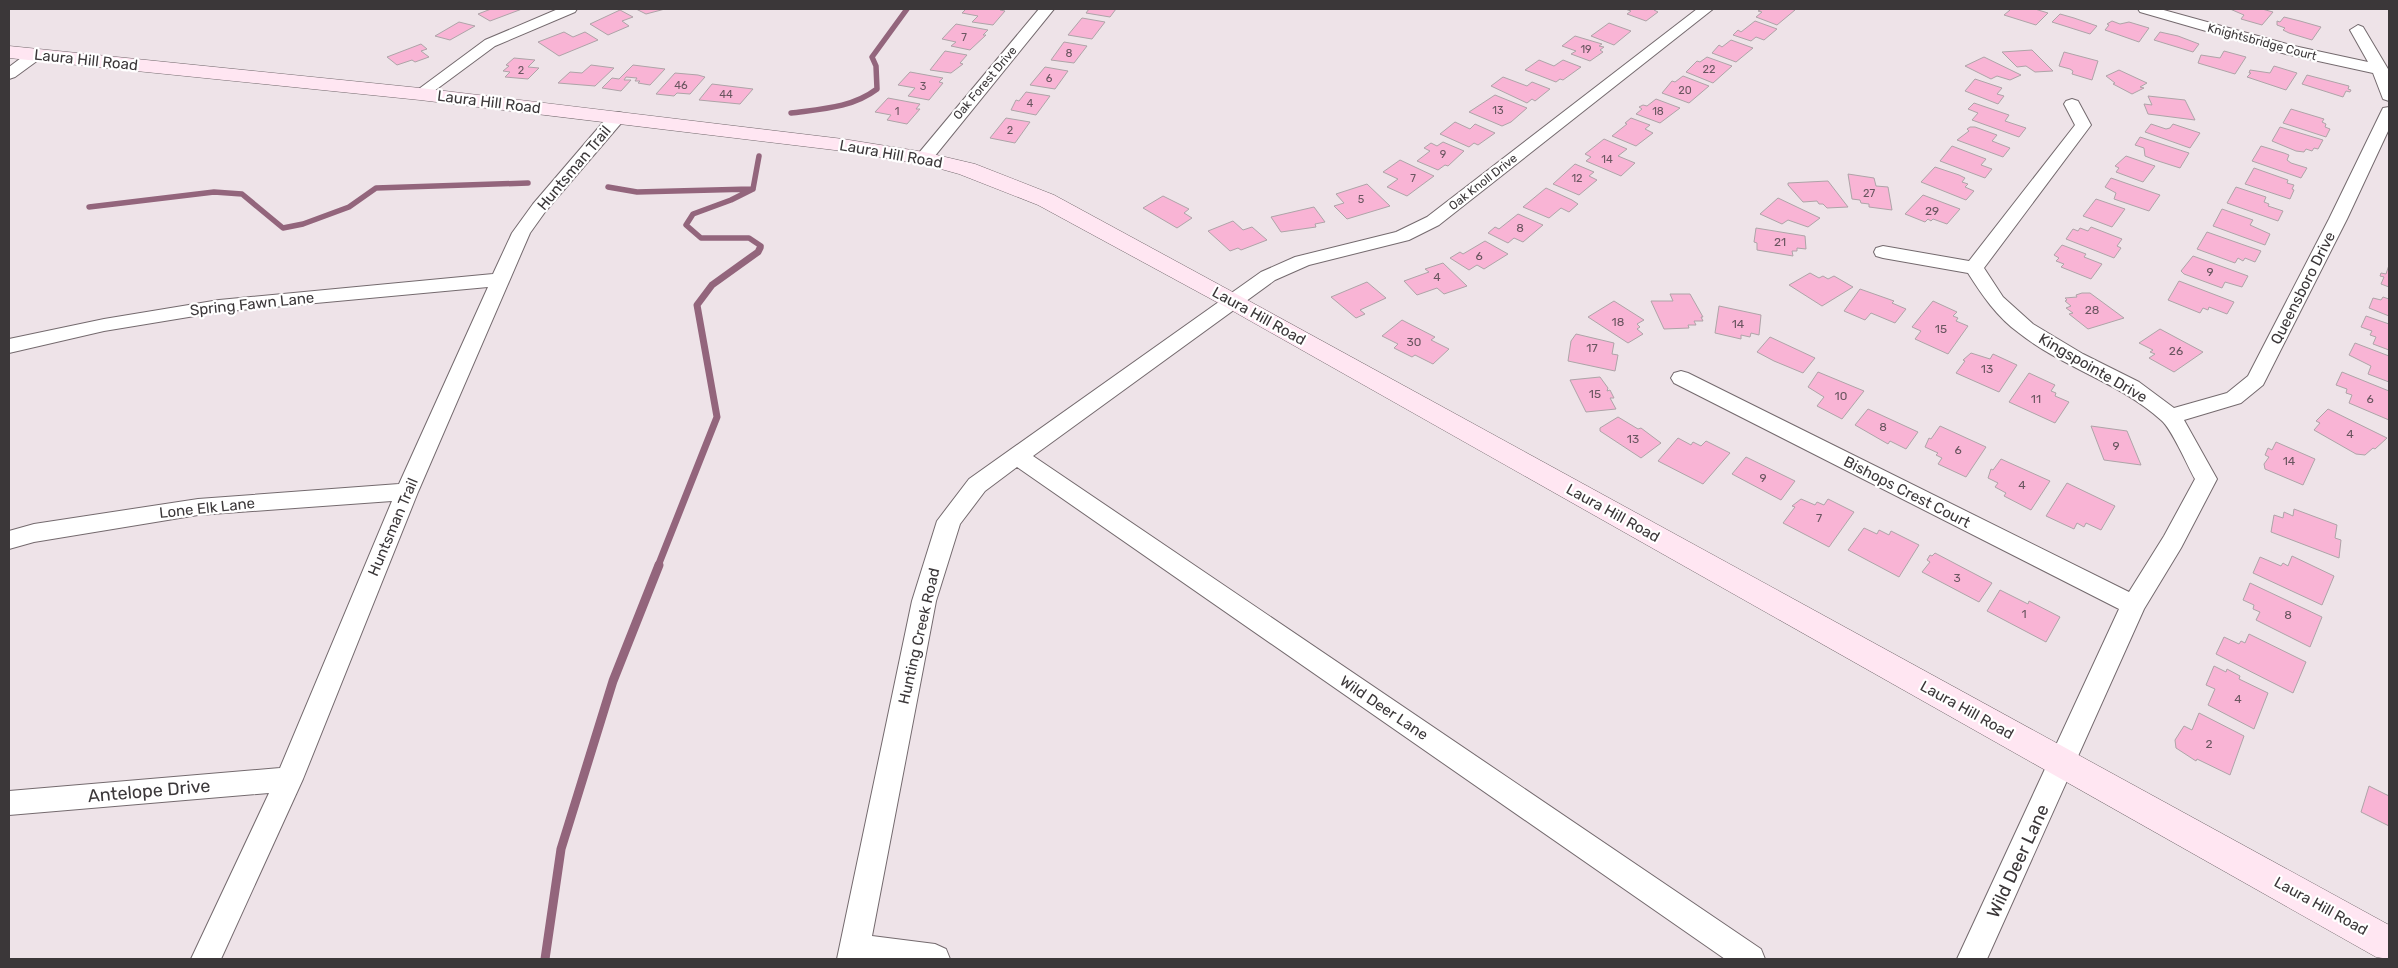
<svg xmlns="http://www.w3.org/2000/svg" width="2398" height="968" viewBox="0 0 2398 968" font-family="Rubik,sans-serif">
	<style>
		.lines { fill: none; stroke-linecap: round; stroke-linejoin: round }
		.stream-far2 { stroke: #93657c; stroke-width: 5.5 }
		.stream-far1 { stroke: #93657c; stroke-width: 7 }
		.stream { stroke: #93657c; stroke-width: 9 }
		.building { fill: #f9b4d5; stroke: #aea4a8 }
		.minor-casing { stroke: #746a6e; stroke-width: 2 }
		.secondary-casing { stroke: #746a6e; stroke-width: 1 }
		.minor { fill: #fff; fill-rule: evenodd }
		.secondary { fill: #ffe6f2; fill-rule: evenodd }
		.labels { text-anchor: middle; stroke-width: 4.5; stroke-linejoin: round; paint-order: stroke }
		.far-number-label { font-size: 11px; fill: #6a5660 }
		.far-street-label { font-size: 12px; fill: #3b3739; stroke: #fff }
		.number-label { font-size: 12px; fill: #6a5660 }
		.street-label { font-size: 15px; fill: #3b3739; stroke: #fff }
		.near-street-label { font-size: 18px; fill: #3b3739; stroke: #fff }
	</style>
	<rect width="100%" height="100%" fill="#eee3e8"/>
	<g class="lines">
		<path class="stream-far2" d="M791,113C821,109 852,108 877,89L876,66L872,57L907,9
			M608,187L637,192L751,189
			M753,189L759,156
			M753,189L731,200L693,214L686,225L701,238H749L761,246L759,250
			M89,207L214,192L242,194L283,228L303,224L349,207L376,188L528,183"/>
		<path class="stream-far1" d="M658,566L717,417L697,305L712,285L758,252L760,248"/>
		<path class="stream" d="M545,959L561,849L613,681L659,565"/>
	</g>
	<path class="building" d="M491,9H522L490,21L478,14Z
		M636,9H665L646,14Z
		M966,9H1001L1000,10L1005,11L993,25L972,22L978,16L962,13Z
		M1089,9H1116L1110,17L1086,13Z
		M1625,9H1656L1654,10L1658,12L1646,21L1627,14L1631,11Z
		M1762,9H1791L1795,10L1777,25L1756,17L1762,12L1758,11Z
		M2008,9H2035L2048,13L2036,25L2004,15L2010,10Z
		M2230,9H2262L2273,12L2262,25L2241,19L2244,15Z
		M620,10L633,17L622,21L629,26L608,35L590,24Z
		M2060,14L2074,18L2097,26L2090,34L2052,22Z
		M2284,17L2300,21L2321,27L2312,40L2289,33L2283,30L2285,28L2277,25V21L2280,22Z
		M1082,18L1105,22L1092,39L1068,35Z
		M1755,21L1777,29L1764,40L1756,37L1751,41L1733,35L1738,30L1741,32Z
		M2112,21L2120,24L2129,22L2149,28L2139,42L2105,30L2109,25L2107,24Z
		M459,22L475,26L450,40L435,36Z
		M1609,23L1631,31L1614,45L1591,36Z
		M956,24L988,30L983,35H986L970,50L951,46L956,42L942,39Z
		M564,32L573,37L585,32L598,40L559,56L538,42Z
		M2160,32L2178,36L2199,44L2193,52L2154,40Z
		M1575,36L1602,44L1599,46L1604,47L1600,50L1603,52L1590,61L1571,54L1576,51L1562,46Z
		M1731,40L1753,48L1736,62L1712,53L1719,45L1722,47Z
		M1064,42L1087,46L1074,63L1051,60Z
		M421,44L427,49L421,51L429,57L415,62L412,60L397,65L387,57Z
		M2032,50L2053,71L2035,72L2026,66L2017,67L2002,52Z
		M945,51L967,55L960,63L963,64L951,73L930,70Z
		M2224,51L2246,57L2235,74L2198,63L2201,55L2220,58Z
		M2064,52L2098,61L2092,80L2072,74L2073,71L2070,69L2059,66Z
		M1707,57L1732,66L1713,83L1686,72L1697,61L1700,62Z
		M1984,57L2021,75L2010,80L1997,76L1991,79L1965,66Z
		M514,58L535,60L528,67L539,68L528,79L505,77L510,72L503,71L509,66L506,65Z
		M1539,60L1554,66L1563,60L1581,67L1563,80L1560,79L1556,82L1525,70Z
		M591,65L614,68L595,86L558,83L570,72L582,73Z
		M633,65L665,69L650,85L638,83L640,81H635L637,78L626,77L624,80H631L621,91L602,88L612,78L619,79Z
		M2274,66L2297,73L2286,90L2247,77L2251,73H2249L2250,70L2270,73Z
		M1045,67L1068,71L1055,89L1030,85Z
		M2119,70L2147,83L2140,87L2144,88L2132,94L2113,84L2115,83L2106,76Z
		M910,72L943,78L939,82L943,83L929,100L908,96L915,88L898,85Z
		M675,73L698,75L705,77L690,94L677,93L674,96L656,94Z
		M2307,75L2349,86L2348,89L2351,90L2350,92L2346,91L2343,97L2302,84Z
		M1683,76L1709,86L1689,103L1662,93L1672,81L1675,82Z
		M1503,77L1527,86L1532,82L1550,89L1535,101L1532,99L1527,103L1491,86Z
		M1975,79L2002,88L1997,94L2004,96L1998,104L1965,91Z
		M712,84L753,89L740,104L699,100Z
		M1026,92L1050,96L1036,115L1011,110L1016,100L1019,101Z
		M1495,95L1527,108L1511,122L1502,126L1469,112Z
		M2148,96L2185,100L2195,120L2148,114L2144,104L2152,105Z
		M888,98L920,104L916,109H920L907,124L887,120L891,115L875,112Z
		M1656,99L1680,108L1660,123L1636,114L1642,109L1639,107L1643,105L1647,106Z
		M1974,103L2009,115L2005,121L2026,128L2019,137L1972,120L1978,113L1968,109Z
		M2291,109L2324,119L2322,122L2326,124L2325,127L2330,129L2326,137L2283,123Z
		M1006,118L1030,122L1015,143L990,138Z
		M1631,118L1650,125L1645,129L1653,133L1636,146L1612,136L1627,124L1625,123Z
		M1455,122L1470,129L1475,124L1495,133L1478,145L1474,143L1469,147L1440,134Z
		M2151,124L2166,129L2170,128L2173,124L2200,133L2190,148L2145,132Z
		M1970,127H1975L1997,135L1992,141L2010,148L2003,157L1957,140L1969,131L1967,129Z
		M2280,127L2323,140L2318,149L2314,148L2312,151L2306,149L2304,152L2296,151L2272,141Z
		M2140,137L2189,153L2180,168L2155,160L2145,156L2144,148L2135,145Z
		M1604,139L1627,149L1618,156L1635,163L1621,176L1586,161L1591,157L1585,154Z
		M1443,142L1464,151L1448,166L1445,165L1438,170L1417,161L1430,151L1424,148L1431,143L1437,146Z
		M1952,146L1986,159L1981,165L1992,169L1985,178L1940,161Z
		M2261,146L2284,153L2289,155L2287,160L2291,163L2307,168L2301,178L2252,161Z
		M2126,156L2155,166L2143,182L2116,172L2119,168L2115,166Z
		M1400,160L1434,176L1407,196L1387,187L1398,179L1383,172Z
		M1575,164L1594,172L1589,176L1597,180L1579,195L1553,184Z
		M1935,167L1959,175L1965,178L1962,182L1968,184L1965,187L1974,191L1966,200L1921,182Z
		M2254,168L2288,180L2287,183L2294,185L2292,189L2294,190L2290,199L2245,184Z
		M1848,174L1874,178L1876,186L1888,187L1892,210L1869,207V204L1861,203L1860,200L1852,199Z
		M2111,178L2160,195L2149,211L2114,199L2116,193L2105,187Z
		M1828,181L1848,207L1827,208L1823,204H1819L1817,201L1803,202L1788,185V183Z
		M1367,184L1390,206L1347,219L1334,206L1344,203L1336,194Z
		M2236,187L2266,197L2264,202L2269,204L2268,206L2283,211L2278,221L2227,203Z
		M1546,188L1572,200L1578,204L1569,212L1561,208L1549,218L1523,207Z
		M1923,195L1960,209L1947,224L1933,219L1931,221L1928,219L1925,222L1905,214Z
		M1163,196L1189,209L1184,213L1192,218L1177,228L1143,208Z
		M1778,198L1820,218L1808,227L1788,220L1782,224L1760,214Z
		M2096,199L2125,209L2112,227L2083,216Z
		M1314,207L1325,222L1315,224L1316,227L1281,232L1271,217Z
		M2222,209L2253,220L2250,225L2270,234L2265,245L2213,226Z
		M1518,214L1543,225L1523,242L1514,238L1508,243L1488,233L1495,227L1499,229Z
		M1233,221L1243,230L1252,227L1267,240L1241,250L1238,248L1230,251L1208,231Z
		M2091,227L2122,239L2117,246L2121,248L2114,258L2066,239L2073,229L2078,231L2080,228L2088,231Z
		M1756,228L1805,236L1806,249L1797,248V251H1792L1793,256L1757,250V243L1754,242Z
		M2207,232L2261,251L2255,262L2245,258L2243,261L2238,258L2235,263L2197,249Z
		M1485,241L1508,254L1484,269L1477,265L1469,270L1450,258L1460,252L1463,254Z
		M2062,245L2086,254L2084,257L2102,264L2091,279L2061,267L2064,264L2056,261L2059,258L2054,255Z
		M2193,256L2248,276L2242,287L2225,282L2222,288L2184,274L2181,271Z
		M1443,263L1467,286L1444,294L1437,288L1417,295L1404,281L1429,272L1425,269Z
		M2389,265V287L2381,284L2384,277L2380,276L2381,273L2386,274Z
		M1810,273L1819,278L1823,276L1828,279L1834,276L1853,287L1822,306L1789,285Z
		M2179,281L2234,302L2227,314L2209,307L2208,310L2203,308L2200,313L2168,300Z
		M1367,282L1386,298L1360,310L1365,314L1356,318L1331,297Z
		M1860,289L1894,301L1892,303L1906,309L1895,323L1871,313L1865,320L1844,311Z
		M2082,293H2090L2124,318L2088,329L2069,314L2073,313L2066,308L2071,306L2065,301L2067,300L2065,298L2077,297L2076,295Z
		M1670,294H1690L1703,317H1701L1703,321H1694L1696,325H1688L1689,328L1664,329L1651,301H1673Z
		M2383,297L2389,299V316L2369,308L2373,298L2381,300Z
		M1614,301L1644,320L1637,324L1640,327L1637,329L1643,334L1628,343L1588,317Z
		M1933,301L1957,312L1953,316L1958,318L1956,321L1968,326L1948,354L1915,339L1921,331L1912,327Z
		M1719,306L1761,315L1759,335L1751,333L1750,337L1741,335V339L1715,333Z
		M2366,316L2389,324V350L2373,344L2376,337L2370,335L2372,331L2361,327Z
		M1402,320L1435,337L1431,340L1449,349L1433,364L1415,355L1412,357L1394,348L1398,344L1382,336Z
		M2160,329L2203,352L2174,372L2149,358L2155,354L2150,352L2153,350L2139,343Z
		M1576,334L1614,343L1612,354L1618,355L1615,371L1568,361L1571,341Z
		M1770,337L1815,358L1803,373L1774,361L1757,352Z
		M2355,343L2389,356V382L2368,374L2371,366L2349,355Z
		M1971,353L1990,359L1993,354L2017,365L1999,392L1956,373L1965,361L1963,360Z
		M1818,372L1864,391L1842,419L1817,406L1824,397L1808,387Z
		M2342,372L2389,391V420L2349,403L2352,395L2346,393L2347,389L2336,385Z
		M2029,373L2055,385L2051,391L2056,393L2055,396L2069,402L2055,423L2009,402Z
		M1600,377L1608,388L1607,391L1610,390L1614,398H1610L1616,409L1586,412L1570,380Z
		M1868,409L1918,432L1906,449L1890,441L1888,444L1855,425Z
		M2328,409L2387,438L2375,449L2373,448L2365,455L2356,454L2314,430L2320,423L2316,421Z
		M1618,417L1638,429L1641,428L1661,443L1641,458L1600,431V428Z
		M1940,426L1986,447L1966,477L1938,464L1942,458L1936,455L1938,453L1925,447L1929,438L1931,439Z
		M2091,426L2127,431L2141,465L2104,460Z
		M1678,438L1691,445L1693,442L1701,446L1706,441L1730,453L1703,484L1658,461Z
		M2276,442L2315,459L2303,485L2265,469L2264,464L2269,457L2265,455L2268,448L2272,450Z
		M1746,457L1795,481L1781,500L1732,474Z
		M2001,459L2050,481L2031,510L2004,496L2006,493L1995,487L1998,483L1988,478L1991,469L1993,470Z
		M2067,483L2115,506L2101,530L2086,523L2084,527L2077,523L2074,529L2046,516Z
		M1801,499L1815,505L1817,502L1824,505L1828,499L1854,512L1829,547L1783,523L1795,507L1792,506Z
		M2294,509L2337,525L2335,538L2341,540L2339,558L2271,532L2274,515L2283,518L2284,512L2293,516Z
		M1864,528L1877,534L1879,530L1889,535L1891,531L1919,545L1899,577L1848,550Z
		M1935,553L1992,583L1979,602L1922,572L1930,562L1927,560L1930,555L1932,556Z
		M2292,556L2334,576L2322,605L2253,573L2260,557L2281,566L2283,563L2288,566Z
		M2250,583L2322,617L2310,647L2256,620L2260,612L2253,609L2254,605L2243,600Z
		M2000,590L2028,604L2029,601L2060,617L2046,642L1987,611Z
		M2249,634L2306,662L2293,693L2216,654L2224,637L2239,644L2241,641L2245,643Z
		M2214,666L2226,672L2227,669L2240,676L2239,679L2268,693L2254,729L2208,705L2215,689L2206,685Z
		M2199,713L2244,736L2230,775L2197,759L2196,761L2176,748L2175,740L2184,726L2192,730Z
		M2369,786L2389,796V826L2361,812Z"/>
	<g class="lines">
		<defs>
			<path id="minor" d="M558,9H577L575,12L495,46L426,97H414L412,94L485,40Z
				M1039,9H1054L930,162H918L915,158L918,154Z
				M1697,9H1713L1439,225L1409,240L1309,265L1275,280L1033,456L1761,949L1765,959H1725L1017,467L985,491L960,524L936,601L872,936L935,944L946,949L950,959H837L912,601L937,521L969,479L1261,272L1295,257L1396,232L1427,217Z
				M2138,9H2160L2294,46L2368,62L2350,30L2358,25L2363,27L2388,69L2389,101L2383,99L2373,73L2286,54L2140,12Z
				M35,50L41,52L43,55L41,58L15,77L9,79V67L29,52Z
				M2072,99L2078,101L2091,125L1984,268L2003,297L2033,324L2083,354L2139,382L2174,408L2227,393L2248,376L2329,219L2381,112L2383,108L2389,107V129L2347,219L2263,385L2241,403L2184,420L2217,479L2181,548L2144,609L1987,959H1957L2119,609L1674,383L1671,378L1674,373L1681,371L1688,373L2129,592L2164,536L2195,479C2187,465 2172,429 2161,420C2119,382 2063,368 2019,333C1997,317 1982,295 1968,273L1883,258L1876,256L1874,252L1876,248L1883,246L1969,261L2075,125L2064,104L2066,101Z
				M617,112L623,113L625,117L623,121L545,212L530,233L418,492L303,779L221,959H191L269,793L9,815V791L280,768L392,501L198,515L34,542L9,549V531L34,524L198,499L399,484L488,287L219,312L104,331L9,353V339L104,319L219,300L493,274L512,233L533,204L611,113Z"/>
			<path id="secondary" d="M9,46L420,88L843,139L924,152L975,164L1054,195L1240,296L2389,925V959L2376,957L1224,306L1038,205L959,174L923,164L843,151L420,100L9,58Z"/>
		</defs>
		<use href="#minor" class="minor-casing"/>
		<use href="#secondary" class="secondary-casing"/>
		<use href="#minor" class="minor"/>
		<use href="#secondary" class="secondary"/>
	</g>
	<g class="labels">
		<g class="far-number-label">
			<text x="964" y="41">7</text>
			<text x="1586" y="53">19</text>
			<text x="1069" y="57">8</text>
			<text x="1709" y="73">22</text>
			<text x="521" y="74">2</text>
			<text x="1049" y="82">6</text>
			<text x="681" y="89">46</text>
			<text x="923" y="90">3</text>
			<text x="1685" y="94">20</text>
			<text x="726" y="98">44</text>
			<text x="1030" y="107">4</text>
			<text x="1498" y="114">13</text>
			<text x="897" y="115">1</text>
			<text x="1658" y="115">18</text>
			<text x="1010" y="134">2</text>
			<text x="1443" y="158">9</text>
			<text x="1607" y="163">14</text>
			<text x="1413" y="182">7</text>
			<text x="1577" y="182">12</text>
			<text x="1869" y="197">27</text>
			<text x="1361" y="203">5</text>
		</g>
		<g class="far-street-label">
			<text transform="translate(2262 42) rotate(15)" y="4">Knightsbridge Court</text>
			<text transform="translate(985 83) rotate(-50)" y="4">Oak Forest Drive</text>
			<text transform="translate(1483 182) rotate(-38)" y="4">Oak Knoll Drive</text>
		</g>
		<g class="number-label">
			<text x="1932" y="215">29</text>
			<text x="1520" y="232">8</text>
			<text x="1780" y="246">21</text>
			<text x="1479" y="260">6</text>
			<text x="2210" y="276">9</text>
			<text x="1437" y="281">4</text>
			<text x="2092" y="314">28</text>
			<text x="1618" y="326">18</text>
			<text x="1738" y="328">14</text>
			<text x="1941" y="333">15</text>
			<text x="1414" y="346">30</text>
			<text x="1592" y="352">17</text>
			<text x="2176" y="355">26</text>
			<text x="1987" y="373">13</text>
			<text x="1595" y="398">15</text>
			<text x="1841" y="400">10</text>
			<text x="2036" y="403">11</text>
			<text x="2370" y="403">6</text>
			<text x="1883" y="431">8</text>
			<text x="2350" y="438">4</text>
			<text x="1633" y="443">13</text>
			<text x="2116" y="450">9</text>
			<text x="1958" y="454">6</text>
			<text x="2289" y="465">14</text>
			<text x="1763" y="482">9</text>
			<text x="2022" y="489">4</text>
			<text x="1819" y="522">7</text>
			<text x="1957" y="582">3</text>
			<text x="2024" y="618">1</text>
			<text x="2288" y="619">8</text>
			<text x="2238" y="703">4</text>
			<text x="2209" y="748">2</text>
		</g>
		<g class="street-label">
			<text transform="translate(86 60) rotate(6)" y="5">Laura Hill Road</text>
			<text transform="translate(489 102) rotate(7)" y="5">Laura Hill Road</text>
			<text transform="translate(891 154) rotate(10)" y="5">Laura Hill Road</text>
			<text transform="translate(574 168) rotate(-50)" y="5">Huntsman Trail</text>
			<text transform="translate(2303 288) rotate(-63)" y="5">Queensboro Drive</text>
			<text transform="translate(252 304) rotate(-6)" y="5">Spring Fawn Lane</text>
			<text transform="translate(1259 316) rotate(29)" y="5">Laura Hill Road</text>
			<text transform="translate(2093 368) rotate(30)" y="5">Kingspointe Drive</text>
			<text transform="translate(1907 492) rotate(27)" y="5">Bishops Crest Court</text>
			<text transform="translate(207 508) rotate(-6)" y="5">Lone Elk Lane</text>
			<text transform="translate(1613 513) rotate(29)" y="5">Laura Hill Road</text>
			<text transform="translate(393 527) rotate(-67)" y="5">Huntsman Trail</text>
			<text transform="translate(919 636) rotate(-77)" y="5">Hunting Creek Road</text>
			<text transform="translate(1384 708) rotate(34)" y="5">Wild Deer Lane</text>
			<text transform="translate(1967 710) rotate(29)" y="5">Laura Hill Road</text>
			<text transform="translate(2321 906) rotate(29)" y="5">Laura Hill Road</text>
		</g>
		<g class="near-street-label">
			<text transform="translate(149 791) rotate(-5)" y="6">Antelope Drive</text>
			<text transform="translate(2018 861) rotate(-65)" y="6">Wild Deer Lane</text>
		</g>
	</g>
	<rect width="2398" height="968" fill="none" stroke="#3b3739" stroke-width="20"/>
</svg>
